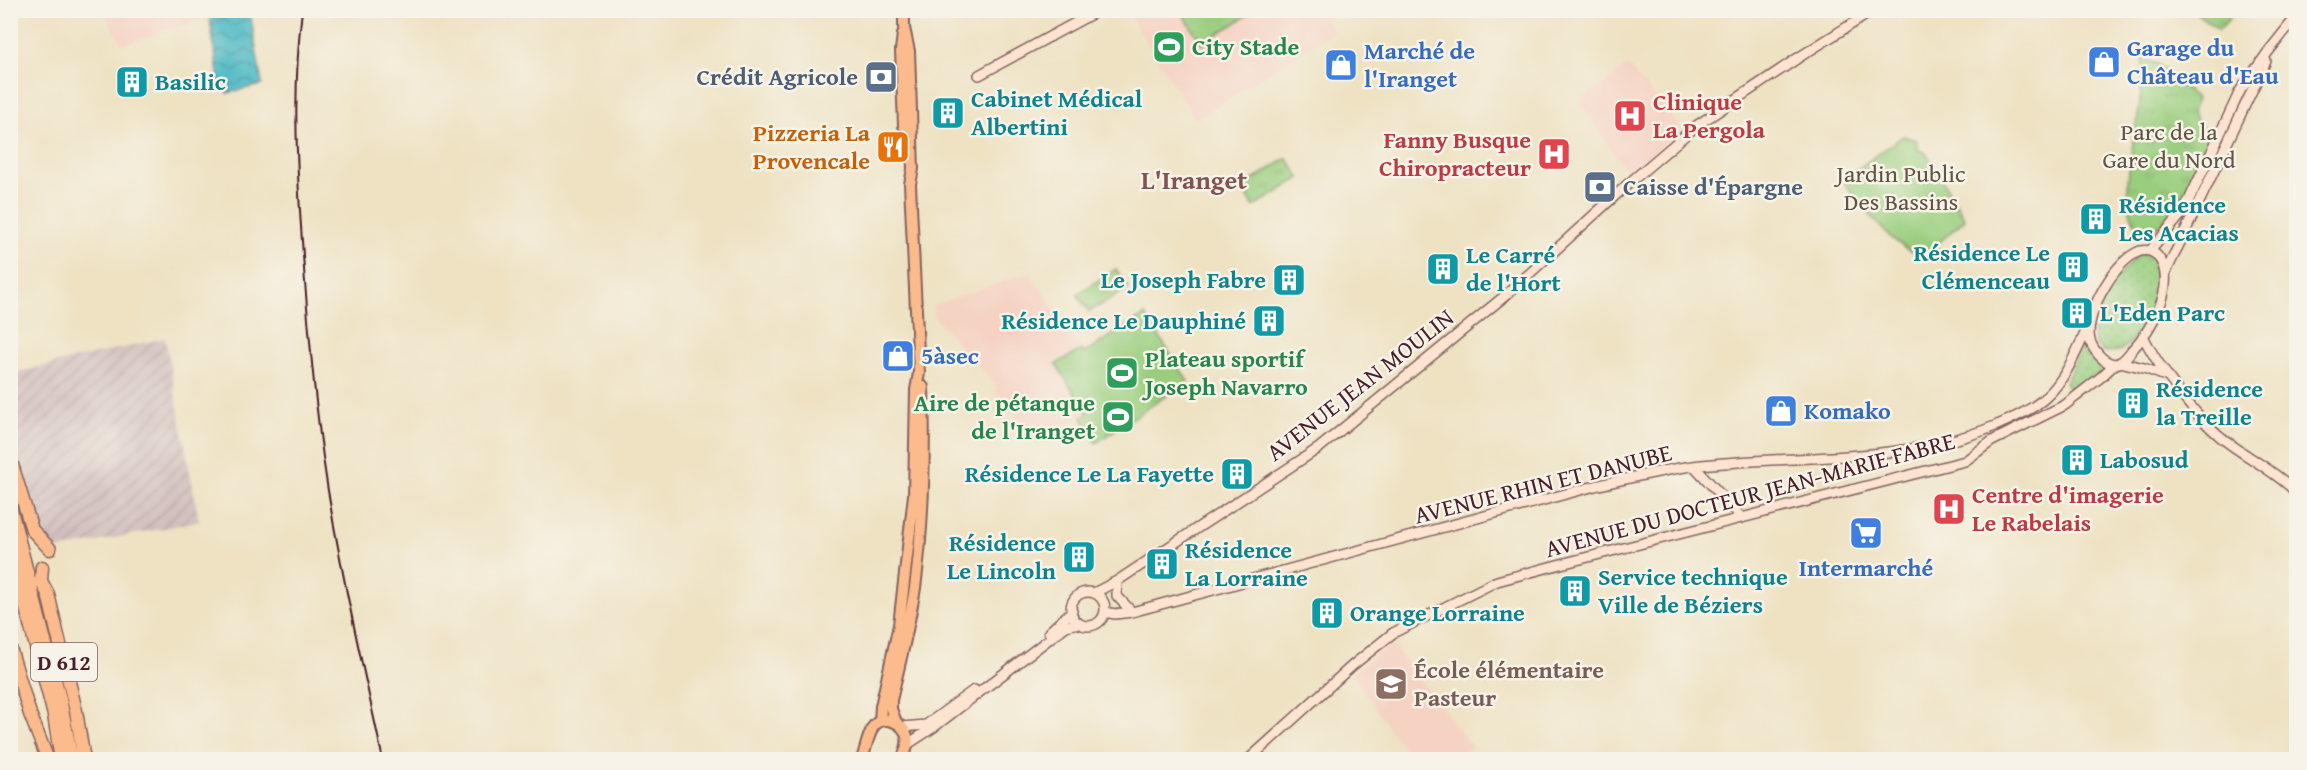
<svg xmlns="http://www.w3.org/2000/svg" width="2307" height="770" viewBox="0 0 2307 770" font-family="'Gentium Book Plus',serif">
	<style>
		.built { fill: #f5d2c2 }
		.industrial { fill: url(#industrial-furrows) }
		.grass { fill: url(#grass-dots); stroke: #727654; stroke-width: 1.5 }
		.park { fill: url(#park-tufts); stroke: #727654; stroke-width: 1.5 }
		.garden { fill: #9ace7e; stroke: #727654; stroke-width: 1.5 }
		.water { fill: url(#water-waves); stroke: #4a6c78; stroke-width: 1.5 }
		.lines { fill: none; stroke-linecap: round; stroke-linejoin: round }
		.secondary-casing { stroke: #836360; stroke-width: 12 }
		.primary-casing { stroke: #836360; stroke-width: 14 }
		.highway-casing { stroke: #836360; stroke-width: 15 }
		.secondary { stroke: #fde4d1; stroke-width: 9 }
		.primary { stroke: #fbbb8d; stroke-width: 10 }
		.highway { stroke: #fbbb8d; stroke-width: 12 }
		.rail { stroke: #4a1f2b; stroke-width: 2 }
		.labels { text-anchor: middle; stroke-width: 5; stroke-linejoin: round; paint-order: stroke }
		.shield { fill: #f7f3e8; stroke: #7e5f64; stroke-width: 1.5 }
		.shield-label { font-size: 22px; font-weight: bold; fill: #4a1f2b }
		.leisure-label { font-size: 24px; font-weight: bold; fill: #27864d; stroke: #f7f3e8; text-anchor: start }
		.shop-label { font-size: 24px; font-weight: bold; fill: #366cbe; stroke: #f7f3e8; text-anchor: start }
		.service-label { font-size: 24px; font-weight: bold; fill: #4e5e75; stroke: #f7f3e8; text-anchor: end }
		.culture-label { font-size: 24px; font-weight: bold; fill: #0d838f; stroke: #f7f3e8; text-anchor: start }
		.health-label { font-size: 24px; font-weight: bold; fill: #be3a42; stroke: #f7f3e8; text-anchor: start }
		.park-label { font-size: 24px; fill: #625444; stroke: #f7f3e8 }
		.food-label { font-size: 24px; font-weight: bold; fill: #c56008; stroke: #f7f3e8; text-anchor: end }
		.street-label { font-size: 24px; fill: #4a1f2b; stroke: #f7f3e8 }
		.education-label { font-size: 24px; font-weight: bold; fill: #785e54; stroke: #f7f3e8; text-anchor: start }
		.neighbourhood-label { font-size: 26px; font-weight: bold; fill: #825353; stroke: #f7f3e8 }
	</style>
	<defs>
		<pattern id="industrial-furrows" width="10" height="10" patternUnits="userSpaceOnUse" patternTransform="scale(1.5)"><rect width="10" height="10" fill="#d1bfbd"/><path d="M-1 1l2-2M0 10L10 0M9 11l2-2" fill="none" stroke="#b5a4a3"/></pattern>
		<pattern id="grass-dots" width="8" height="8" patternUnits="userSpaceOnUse" patternTransform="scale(1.5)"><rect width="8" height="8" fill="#9ace7e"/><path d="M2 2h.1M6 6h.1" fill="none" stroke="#86b06d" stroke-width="1.8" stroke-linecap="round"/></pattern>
		<pattern id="park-tufts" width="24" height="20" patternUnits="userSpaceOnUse" patternTransform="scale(1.5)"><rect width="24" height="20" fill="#9ace7e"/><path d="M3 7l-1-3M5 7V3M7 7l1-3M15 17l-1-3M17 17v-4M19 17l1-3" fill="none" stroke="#86b06d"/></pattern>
		<pattern id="water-waves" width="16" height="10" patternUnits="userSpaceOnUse" patternTransform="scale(1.5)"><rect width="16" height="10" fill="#4ab8c4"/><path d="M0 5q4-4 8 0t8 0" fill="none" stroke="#40959f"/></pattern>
	</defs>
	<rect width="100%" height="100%" fill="#f7f3e8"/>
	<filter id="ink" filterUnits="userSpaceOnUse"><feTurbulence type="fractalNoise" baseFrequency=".0167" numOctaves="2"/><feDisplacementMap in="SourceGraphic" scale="12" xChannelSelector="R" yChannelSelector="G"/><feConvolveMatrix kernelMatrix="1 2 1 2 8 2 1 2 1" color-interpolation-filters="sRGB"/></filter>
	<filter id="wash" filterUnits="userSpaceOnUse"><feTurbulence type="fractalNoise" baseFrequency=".008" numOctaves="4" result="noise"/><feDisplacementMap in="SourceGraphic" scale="24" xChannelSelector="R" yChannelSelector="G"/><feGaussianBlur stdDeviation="1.35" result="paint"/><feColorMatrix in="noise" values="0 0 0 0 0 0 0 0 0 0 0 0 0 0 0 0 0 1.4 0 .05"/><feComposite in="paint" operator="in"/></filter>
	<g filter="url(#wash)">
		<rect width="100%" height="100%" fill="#eee2c3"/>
		<path class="built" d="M1126,10L1321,11L1333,31L1196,120Z
			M103,11H230L122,45Z
			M1628,65L1681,128L1631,172L1626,171L1582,105V99Z
			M1030,272L1080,348L1053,363L1086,413L1040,444L995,392L998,389L994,382L934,318L933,305Z
			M1391,642L1473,748L1445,759H1410L1352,674Z"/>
		<path class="industrial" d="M165,338L199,521L47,552L11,436L10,374Z"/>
		<path class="grass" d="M2143,253L2157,259C2166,293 2146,328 2121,351L2103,352L2095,344L2093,335L2096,322L2109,287L2137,255Z
			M2082,348L2088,357L2109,366L2073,394L2065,382Z"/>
		<path class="park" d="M2193,11H2236L2219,30Z
			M2143,59L2157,64L2197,99L2192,112L2199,124L2214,138C2202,163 2172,253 2134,222C2119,192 2136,135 2140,102C2142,88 2142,73 2143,59Z
			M1287,158L1300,178L1254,207L1242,187Z
			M1116,269L1128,288L1089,312L1077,294Z"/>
		<path class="garden" d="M1192,11V10L1254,11L1202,44L1184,16Z
			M1903,136L1917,140L1918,150L1926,153L1965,219L1935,246L1938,250L1933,258C1891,252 1868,210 1842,180Z
			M1145,315L1188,381L1096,443L1082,418L1088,414L1056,364L1081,350L1084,353Z"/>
		<path class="water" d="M240,10L250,11L262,85L227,93L220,87L210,19Z"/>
	</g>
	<g filter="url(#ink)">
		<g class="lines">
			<defs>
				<path id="secondary" d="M979,75L1099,10
					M2140,251C2151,249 2157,253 2162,263C2174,290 2151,330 2132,350C2129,354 2124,361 2119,363C2105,368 2089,346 2089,334C2089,307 2115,261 2140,251Z
					M2150,251L2184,211L2240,91L2268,52L2296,17
					M2166,272L2266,61
					M2143,336C2158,367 2195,416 2222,438C2246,457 2275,471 2296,492
					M2120,362L2144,368L2168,377
					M1694,466L1742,518
					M1117,581V596L1132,612
					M1071 609a17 17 0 1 1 34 0a17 17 0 1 1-34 0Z
					M1094,593L1117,581L1319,448L1506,295L1628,184L1696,126L1801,56L1874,10
					M1105,612L1115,614L1132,612L1595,486C1627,479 1660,470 1693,466C1794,454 1899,465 1995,426C2012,419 2032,410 2046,397C2067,378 2077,349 2090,323
					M1049,632L1072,611
					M902,727L926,725L974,690
					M908,744L934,727L1066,626L1079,623
					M1248,760L1353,665L1393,633L1497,581L1561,564L1965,461L1992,441L2065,405L2101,377L2115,364"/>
				<path id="primary" d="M903,34L901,50L904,126
					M880,721L881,706L899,625L914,495L916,390L919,373L910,184L913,169L909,51L904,28V10
					M896,722L891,709V700C900,663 909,626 915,588C924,521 925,454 923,387
					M862,760C865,750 868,736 873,727C883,713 903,722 907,736C909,745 905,752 902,760"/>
				<path id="highway" d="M10,458L32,530L50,549
					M10,506L60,699L72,760
					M10,548L54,715L61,760
					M42,567L41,581L48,594L76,711L84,760
					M10,648L30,714L48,760"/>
			</defs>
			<use href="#secondary" class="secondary-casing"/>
			<use href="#primary" class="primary-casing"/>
			<use href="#highway" class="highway-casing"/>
			<use href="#secondary" class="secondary"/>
			<use href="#primary" class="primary"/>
			<use href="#highway" class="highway"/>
			<path class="rail" d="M302,10C292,92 297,173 303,255C310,352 319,451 338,547C351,618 368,689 383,760"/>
		</g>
	</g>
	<defs>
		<symbol id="stadium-square" viewBox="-11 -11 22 22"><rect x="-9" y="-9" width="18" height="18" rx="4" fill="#2e9e5b" stroke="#f7f3e8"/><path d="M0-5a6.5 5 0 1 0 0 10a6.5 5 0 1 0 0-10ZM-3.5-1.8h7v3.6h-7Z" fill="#fff"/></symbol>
		<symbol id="shop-square" viewBox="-11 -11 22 22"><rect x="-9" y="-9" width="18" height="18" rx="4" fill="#3f7fe0" stroke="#f7f3e8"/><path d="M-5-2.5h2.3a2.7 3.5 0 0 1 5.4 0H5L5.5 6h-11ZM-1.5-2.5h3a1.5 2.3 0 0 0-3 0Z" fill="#fff"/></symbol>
		<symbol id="bank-square" viewBox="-11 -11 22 22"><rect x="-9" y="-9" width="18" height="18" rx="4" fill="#5c6f8a" stroke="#f7f3e8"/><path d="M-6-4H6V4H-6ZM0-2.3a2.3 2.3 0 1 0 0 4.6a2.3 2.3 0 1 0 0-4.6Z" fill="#fff"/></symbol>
		<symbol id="building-square" viewBox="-11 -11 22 22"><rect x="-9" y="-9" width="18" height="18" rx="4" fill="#0f9aa8" stroke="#f7f3e8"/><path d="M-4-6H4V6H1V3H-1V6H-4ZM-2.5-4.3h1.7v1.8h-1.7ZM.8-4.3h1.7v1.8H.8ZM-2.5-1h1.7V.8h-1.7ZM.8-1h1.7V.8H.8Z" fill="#fff"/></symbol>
		<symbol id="hospital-square" viewBox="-11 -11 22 22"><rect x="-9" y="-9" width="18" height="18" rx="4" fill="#e0444e" stroke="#f7f3e8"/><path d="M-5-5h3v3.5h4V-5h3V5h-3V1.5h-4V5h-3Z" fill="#fff"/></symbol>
		<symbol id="restaurant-square" viewBox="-11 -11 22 22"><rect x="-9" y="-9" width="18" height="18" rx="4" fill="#e8710a" stroke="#f7f3e8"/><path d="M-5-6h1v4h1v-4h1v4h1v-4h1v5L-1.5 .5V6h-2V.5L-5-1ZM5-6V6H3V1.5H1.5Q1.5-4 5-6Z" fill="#fff"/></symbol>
		<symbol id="supermarket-square" viewBox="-11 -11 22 22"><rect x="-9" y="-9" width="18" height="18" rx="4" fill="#3f7fe0" stroke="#f7f3e8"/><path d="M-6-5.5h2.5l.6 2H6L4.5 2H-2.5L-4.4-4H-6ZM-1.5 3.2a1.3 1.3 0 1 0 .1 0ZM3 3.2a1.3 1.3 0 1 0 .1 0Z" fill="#fff"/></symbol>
		<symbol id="school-square" viewBox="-11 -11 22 22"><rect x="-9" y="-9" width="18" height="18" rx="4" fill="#8d6e63" stroke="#f7f3e8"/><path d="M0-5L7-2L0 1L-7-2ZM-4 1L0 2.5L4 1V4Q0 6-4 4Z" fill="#fff"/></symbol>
	</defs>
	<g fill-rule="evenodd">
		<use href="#stadium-square" x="1150" y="28" width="38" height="38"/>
		<use href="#shop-square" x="2085" y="43" width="38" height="38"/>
		<use href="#shop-square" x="1322" y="46" width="38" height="38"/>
		<use href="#bank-square" x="862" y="58" width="38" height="38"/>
		<use href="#building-square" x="113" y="63" width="38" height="38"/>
		<use href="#building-square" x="929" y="94" width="38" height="38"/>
		<use href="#hospital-square" x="1611" y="97" width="38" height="38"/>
		<use href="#restaurant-square" x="874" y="128" width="38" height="38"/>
		<use href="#hospital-square" x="1535" y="135" width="38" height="38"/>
		<use href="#bank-square" x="1581" y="168" width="38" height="38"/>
		<use href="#building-square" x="2077" y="200" width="38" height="38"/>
		<use href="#building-square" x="2054" y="248" width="38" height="38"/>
		<use href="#building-square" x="1424" y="250" width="38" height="38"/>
		<use href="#building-square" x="1270" y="261" width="38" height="38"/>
		<use href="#building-square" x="2058" y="294" width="38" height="38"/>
		<use href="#building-square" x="1250" y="302" width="38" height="38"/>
		<use href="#shop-square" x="879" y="337" width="38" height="38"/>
		<use href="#stadium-square" x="1103" y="354" width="38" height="38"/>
		<use href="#building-square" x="2114" y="384" width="38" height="38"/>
		<use href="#shop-square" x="1762" y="392" width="38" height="38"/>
		<use href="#stadium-square" x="1099" y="398" width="38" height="38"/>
		<use href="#building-square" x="2058" y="441" width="38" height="38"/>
		<use href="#building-square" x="1218" y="455" width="38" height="38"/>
		<use href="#hospital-square" x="1930" y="490" width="38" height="38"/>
		<use href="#supermarket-square" x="1847" y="514" width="38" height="38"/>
		<use href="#building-square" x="1060" y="538" width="38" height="38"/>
		<use href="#building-square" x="1143" y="545" width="38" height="38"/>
		<use href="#building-square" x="1556" y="572" width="38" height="38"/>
		<use href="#building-square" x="1308" y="594" width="38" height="38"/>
		<use href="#school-square" x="1372" y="665" width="38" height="38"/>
	</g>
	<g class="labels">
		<rect class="shield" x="31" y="643" width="66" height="38" rx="4.5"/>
		<g class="shield-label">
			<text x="64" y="670">D 612</text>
		</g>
		<g class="leisure-label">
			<text x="1192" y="55">City Stade</text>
			<text x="1145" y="367">Plateau sportif<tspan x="1145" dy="28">Joseph Navarro</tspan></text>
			<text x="1095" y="411" text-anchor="end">Aire de pétanque<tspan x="1095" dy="28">de l'Iranget</tspan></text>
		</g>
		<g class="shop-label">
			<text x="2127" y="56">Garage du<tspan x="2127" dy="28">Château d'Eau</tspan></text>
			<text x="1364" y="59">Marché de<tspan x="1364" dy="28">l'Iranget</tspan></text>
			<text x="921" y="364">5àsec</text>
			<text x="1804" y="419">Komako</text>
			<text x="1866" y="576" text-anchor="middle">Intermarché</text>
		</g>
		<g class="service-label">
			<text x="858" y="85">Crédit Agricole</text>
			<text x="1623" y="195" text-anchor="start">Caisse d'Épargne</text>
		</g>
		<g class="culture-label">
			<text x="155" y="90">Basilic</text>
			<text x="971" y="107">Cabinet Médical<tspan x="971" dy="28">Albertini</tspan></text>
			<text x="2119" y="213">Résidence<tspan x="2119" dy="28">Les Acacias</tspan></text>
			<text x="2050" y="261" text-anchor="end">Résidence Le<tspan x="2050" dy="28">Clémenceau</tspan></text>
			<text x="1466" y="263">Le Carré<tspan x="1466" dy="28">de l'Hort</tspan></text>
			<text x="1266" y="288" text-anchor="end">Le Joseph Fabre</text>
			<text x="2100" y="321">L'Eden Parc</text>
			<text x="1246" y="329" text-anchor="end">Résidence Le Dauphiné</text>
			<text x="2156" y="397">Résidence<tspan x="2156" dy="28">la Treille</tspan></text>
			<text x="2100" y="468">Labosud</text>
			<text x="1214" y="482" text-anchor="end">Résidence Le La Fayette</text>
			<text x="1056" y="551" text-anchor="end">Résidence<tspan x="1056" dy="28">Le Lincoln</tspan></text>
			<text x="1185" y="558">Résidence<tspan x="1185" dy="28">La Lorraine</tspan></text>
			<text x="1598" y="585">Service technique<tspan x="1598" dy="28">Ville de Béziers</tspan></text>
			<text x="1350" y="621">Orange Lorraine</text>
		</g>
		<g class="health-label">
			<text x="1653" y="110">Clinique<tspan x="1653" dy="28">La Pergola</tspan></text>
			<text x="1531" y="148" text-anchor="end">Fanny Busque<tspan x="1531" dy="28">Chiropracteur</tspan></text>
			<text x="1972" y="503">Centre d'imagerie<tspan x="1972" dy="28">Le Rabelais</tspan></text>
		</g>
		<g class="park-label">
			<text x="2169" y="140">Parc de la<tspan x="2169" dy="28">Gare du Nord</tspan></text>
			<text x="1901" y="182">Jardin Public<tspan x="1901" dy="28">Des Bassins</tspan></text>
		</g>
		<g class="food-label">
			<text x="870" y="141">Pizzeria La<tspan x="870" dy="28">Provencale</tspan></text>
		</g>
		<g class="street-label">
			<text transform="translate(1360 385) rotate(-38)" y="8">AVENUE JEAN MOULIN</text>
			<text transform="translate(1543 484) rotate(-14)" y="8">AVENUE RHIN ET DANUBE</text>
			<text transform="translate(1750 495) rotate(-15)" y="8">AVENUE DU DOCTEUR JEAN-MARIE FABRE</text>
		</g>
		<g class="education-label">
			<text x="1414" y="678">École élémentaire<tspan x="1414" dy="28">Pasteur</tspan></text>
		</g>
		<g class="neighbourhood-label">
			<text x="1194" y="189">L'Iranget</text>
		</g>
	</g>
	<rect width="2307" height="770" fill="none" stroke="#f7f3e8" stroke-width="36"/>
</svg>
